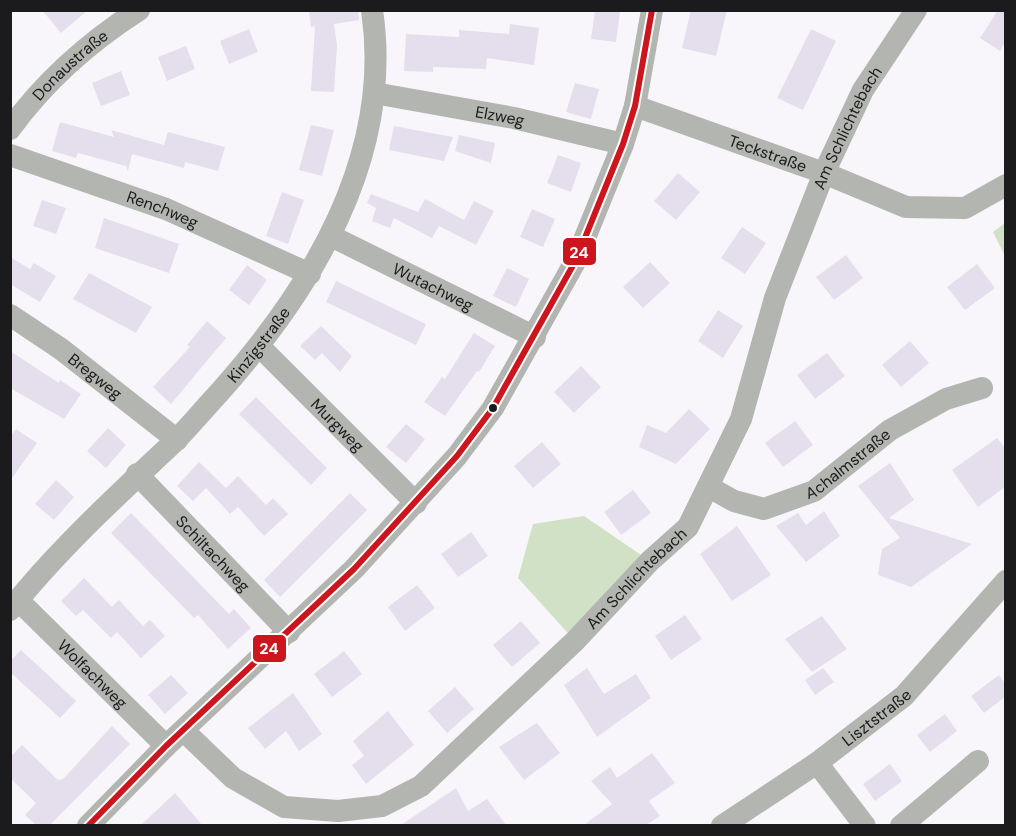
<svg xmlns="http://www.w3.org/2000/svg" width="1016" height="836" viewBox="0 0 1016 836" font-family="'DM Sans',sans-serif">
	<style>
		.green { fill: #d0e1c6 }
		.building { fill: #e5dfed }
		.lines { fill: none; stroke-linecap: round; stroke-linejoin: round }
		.street { stroke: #b2b5b0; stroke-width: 22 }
		.bus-1-casing { stroke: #fff; stroke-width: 10 }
		.bus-1 { stroke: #cd151d; stroke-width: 6 }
		.bus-dot { fill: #1b1a1c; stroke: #fff; stroke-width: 2 }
		.labels { text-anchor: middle; stroke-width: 5; stroke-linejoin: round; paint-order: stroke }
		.street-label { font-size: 16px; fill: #1b1a1c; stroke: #fff }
		.line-badge { stroke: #fff; stroke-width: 2 }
		.badge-label { font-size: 16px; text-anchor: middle; font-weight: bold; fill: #fff }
	</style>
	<rect width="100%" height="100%" fill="#f8f6fa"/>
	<path class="green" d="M1005,223V256L993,232Z
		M584,516L650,561L575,641L518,578L533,524Z"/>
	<path class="building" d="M42,10H88L61,33Z
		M309,10H358L359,20L334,24L337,45L334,92L311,91L315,26L311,27Z
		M595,10L620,12L616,42L591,39Z
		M691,10H727L716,56L682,48Z
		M998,10H1005V42L1000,51L980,38Z
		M510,24L539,28L534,65L487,58L486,69L433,67V72L404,71L406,34L459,37V30L509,34Z
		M249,29L258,52L229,64L220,41Z
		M811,29L836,41L803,110L777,98Z
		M186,46L195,69L167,81L158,57Z
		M121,71L130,95L101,106L92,83Z
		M575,83L599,89L591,119L566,112Z
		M60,122L114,137L111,130L164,145L168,132L225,147L218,171L185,162L184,168L132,154L128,171L126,166L78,153L76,158L52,151Z
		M311,125L334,130L322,176L299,170Z
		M394,126L453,137L444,161L389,150Z
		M459,135L495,143L491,163L455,151Z
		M558,155L581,163L571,192L547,183Z
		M678,173L700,192L676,220L654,201Z
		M282,192L304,200L288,244L266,236Z
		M371,194L418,212L425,199L464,220L474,201L494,211L476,245L439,226L432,238L394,218L390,228L372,221L376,208L367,203Z
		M42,200L66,208L56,234L33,226Z
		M532,209L555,219L543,247L520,237Z
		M104,218L179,244L169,273L95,248Z
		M742,227L766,243L745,274L721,258Z
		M846,255L863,278L834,300L816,277Z
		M10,257L30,269L34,263L56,276L40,302L10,284Z
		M650,262L670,283L643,308L623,287Z
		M977,264L995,288L965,310L947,287Z
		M247,265L267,280L249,305L229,290Z
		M507,268L529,279L516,307L493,296Z
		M89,273L152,307L136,333L73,299Z
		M336,281L426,324L416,345L326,302Z
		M718,310L743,326L723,358L698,341Z
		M207,321L226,338L171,404L153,387L190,347L187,345Z
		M321,326L352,356L340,372L322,353L315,360L300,346Z
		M474,333L495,346L479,372L477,371L445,416L424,402L442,377L445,379Z
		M910,341L929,363L901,387L882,365Z
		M10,351L59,383L60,380L81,394L64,419L10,388Z
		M827,353L845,376L815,399L797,375Z
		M581,366L601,387L574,413L554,392Z
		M256,397L327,468L311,485L239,414Z
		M689,409L710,429L676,464L639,447L647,425L666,433Z
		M795,421L813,445L783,467L765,443Z
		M406,424L425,439L406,463L386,447Z
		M108,428L126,445L106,468L87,451Z
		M16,429L37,443L10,481V437Z
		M997,438L1005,448V487L978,507L952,470Z
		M542,442L561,464L533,488L514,466Z
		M199,462L226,488L238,476L266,505L273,498L288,514L264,536L238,507L230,514L206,488L193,501L177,486Z
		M890,463L914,500L889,518L972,544L911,587L878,575L882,549L900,538L858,486Z
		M56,480L74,497L54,520L35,504Z
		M633,490L651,513L621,535L604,512Z
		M350,493L367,510L280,597L264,580Z
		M824,511L840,536L806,562L776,526L798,513L806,525Z
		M131,513L229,614L234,609L251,628L228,649L198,615L194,618L111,533Z
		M737,526L771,575L732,601L700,554Z
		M471,532L488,556L458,577L441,554Z
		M84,578L112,607L119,600L143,626L150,620L165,636L141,658L117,632L111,638L83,610L76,616L61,601Z
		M417,585L435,608L405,631L388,607Z
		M685,615L702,639L671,660L655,636Z
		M822,616L847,649L812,672L785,639Z
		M521,621L540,643L512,667L493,645Z
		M21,650L76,701L60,718L10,672V661Z
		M344,651L362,674L332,697L314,674Z
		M587,668L604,694L636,674L651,698L597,737L564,685Z
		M823,668L834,682L815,695L805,680Z
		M171,675L188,693L165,714L148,695Z
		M999,675L1005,683V697L984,713L971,696Z
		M455,687L474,709L447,733L428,711Z
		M293,693L322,734L299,751L286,731L265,749L248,728Z
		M388,711L414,745L366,784L352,765L364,756L353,741Z
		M945,714L957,731L930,752L917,735Z
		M537,723L560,753L524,780L499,747Z
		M112,726L130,744L50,825H36L25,815L36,803L10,778V757L22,745L58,780L63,779Z
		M652,753L675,783L649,801L660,816L646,825H584L612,804L591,781L610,767L617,778Z
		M890,764L902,781L875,801L863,784Z
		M456,788L468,811L487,799L506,825H401Z
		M175,793L202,825H141Z"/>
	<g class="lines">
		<g class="street">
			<path id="s1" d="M374,93L514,118L623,144"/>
			<path id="s2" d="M635,106L824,173L906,207L965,208L1006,185"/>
			<path id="s3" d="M10,129C45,81 89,42 139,10"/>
			<path id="s4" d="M10,155L166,209L310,274"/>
			<path id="s5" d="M331,236L535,337"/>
			<path id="s6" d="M10,315L61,349L177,440"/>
			<path id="s7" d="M260,347L416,503"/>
			<path id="s8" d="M137,474L289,632"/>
			<path id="s9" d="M709,487L734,501L764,509L814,491L890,430L946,399L982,388"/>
			<path id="s10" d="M18,600L166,746"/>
			<path id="s11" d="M10,610C58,549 119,494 175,441C190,426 204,409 218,394C311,290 394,157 372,10"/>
			<path id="s12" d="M184,731L233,778L284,807L338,811L382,806L421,786L575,641L650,561L688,527L741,419L775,298L824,173L863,90L916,10"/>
			<path d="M817,763L865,826"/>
			<path d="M88,826L166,746L354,569L457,456L493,408L576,260L623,144L635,106L652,10"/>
			<path id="s13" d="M722,826L817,763L904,696L1006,581"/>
			<path d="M901,826L978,761"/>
		</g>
		<defs>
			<path id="bus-1" d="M88,826L166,746L354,569L457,456L493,408L576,260L623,144L635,106L652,10"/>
		</defs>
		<use href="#bus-1" class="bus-1-casing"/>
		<use href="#bus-1" class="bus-1"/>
	</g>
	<circle class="bus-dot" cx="493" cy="408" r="5"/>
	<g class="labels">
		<g class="street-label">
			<text dy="6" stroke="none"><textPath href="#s3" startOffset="88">Donaustraße</textPath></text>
			<text dy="6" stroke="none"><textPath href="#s1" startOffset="128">Elzweg</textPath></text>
			<text dy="6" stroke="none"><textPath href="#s12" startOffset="1072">Am Schlichtebach</textPath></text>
			<text dy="6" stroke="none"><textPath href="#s2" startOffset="141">Teckstraße</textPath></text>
			<text dy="6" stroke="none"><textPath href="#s4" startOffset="162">Renchweg</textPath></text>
			<text dy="6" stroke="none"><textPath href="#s5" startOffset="114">Wutachweg</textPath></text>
			<text dy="6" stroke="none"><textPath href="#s11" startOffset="364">Kinzigstraße</textPath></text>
			<text dy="6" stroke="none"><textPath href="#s6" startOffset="105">Bregweg</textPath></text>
			<text dy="6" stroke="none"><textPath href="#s7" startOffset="110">Murgweg</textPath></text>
			<text dy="6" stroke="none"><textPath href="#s9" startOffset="156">Achalmstraße</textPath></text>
			<text dy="6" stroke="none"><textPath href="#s8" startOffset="110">Schiltachweg</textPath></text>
			<text dy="6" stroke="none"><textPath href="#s12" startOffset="568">Am Schlichtebach</textPath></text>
			<text dy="6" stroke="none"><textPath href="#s10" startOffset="105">Wolfachweg</textPath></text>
			<text dy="6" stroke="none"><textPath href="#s13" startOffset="189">Lisztstraße</textPath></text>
		</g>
	</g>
	<g class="line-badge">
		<rect x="562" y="237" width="35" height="29" rx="6" fill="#cd151d"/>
		<rect x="252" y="634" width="35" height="29" rx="6" fill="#cd151d"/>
	</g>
	<g class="badge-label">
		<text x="579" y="258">24</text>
		<text x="269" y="654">24</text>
	</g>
	<rect width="1016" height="836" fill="none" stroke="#1b1a1c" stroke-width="24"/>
</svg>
